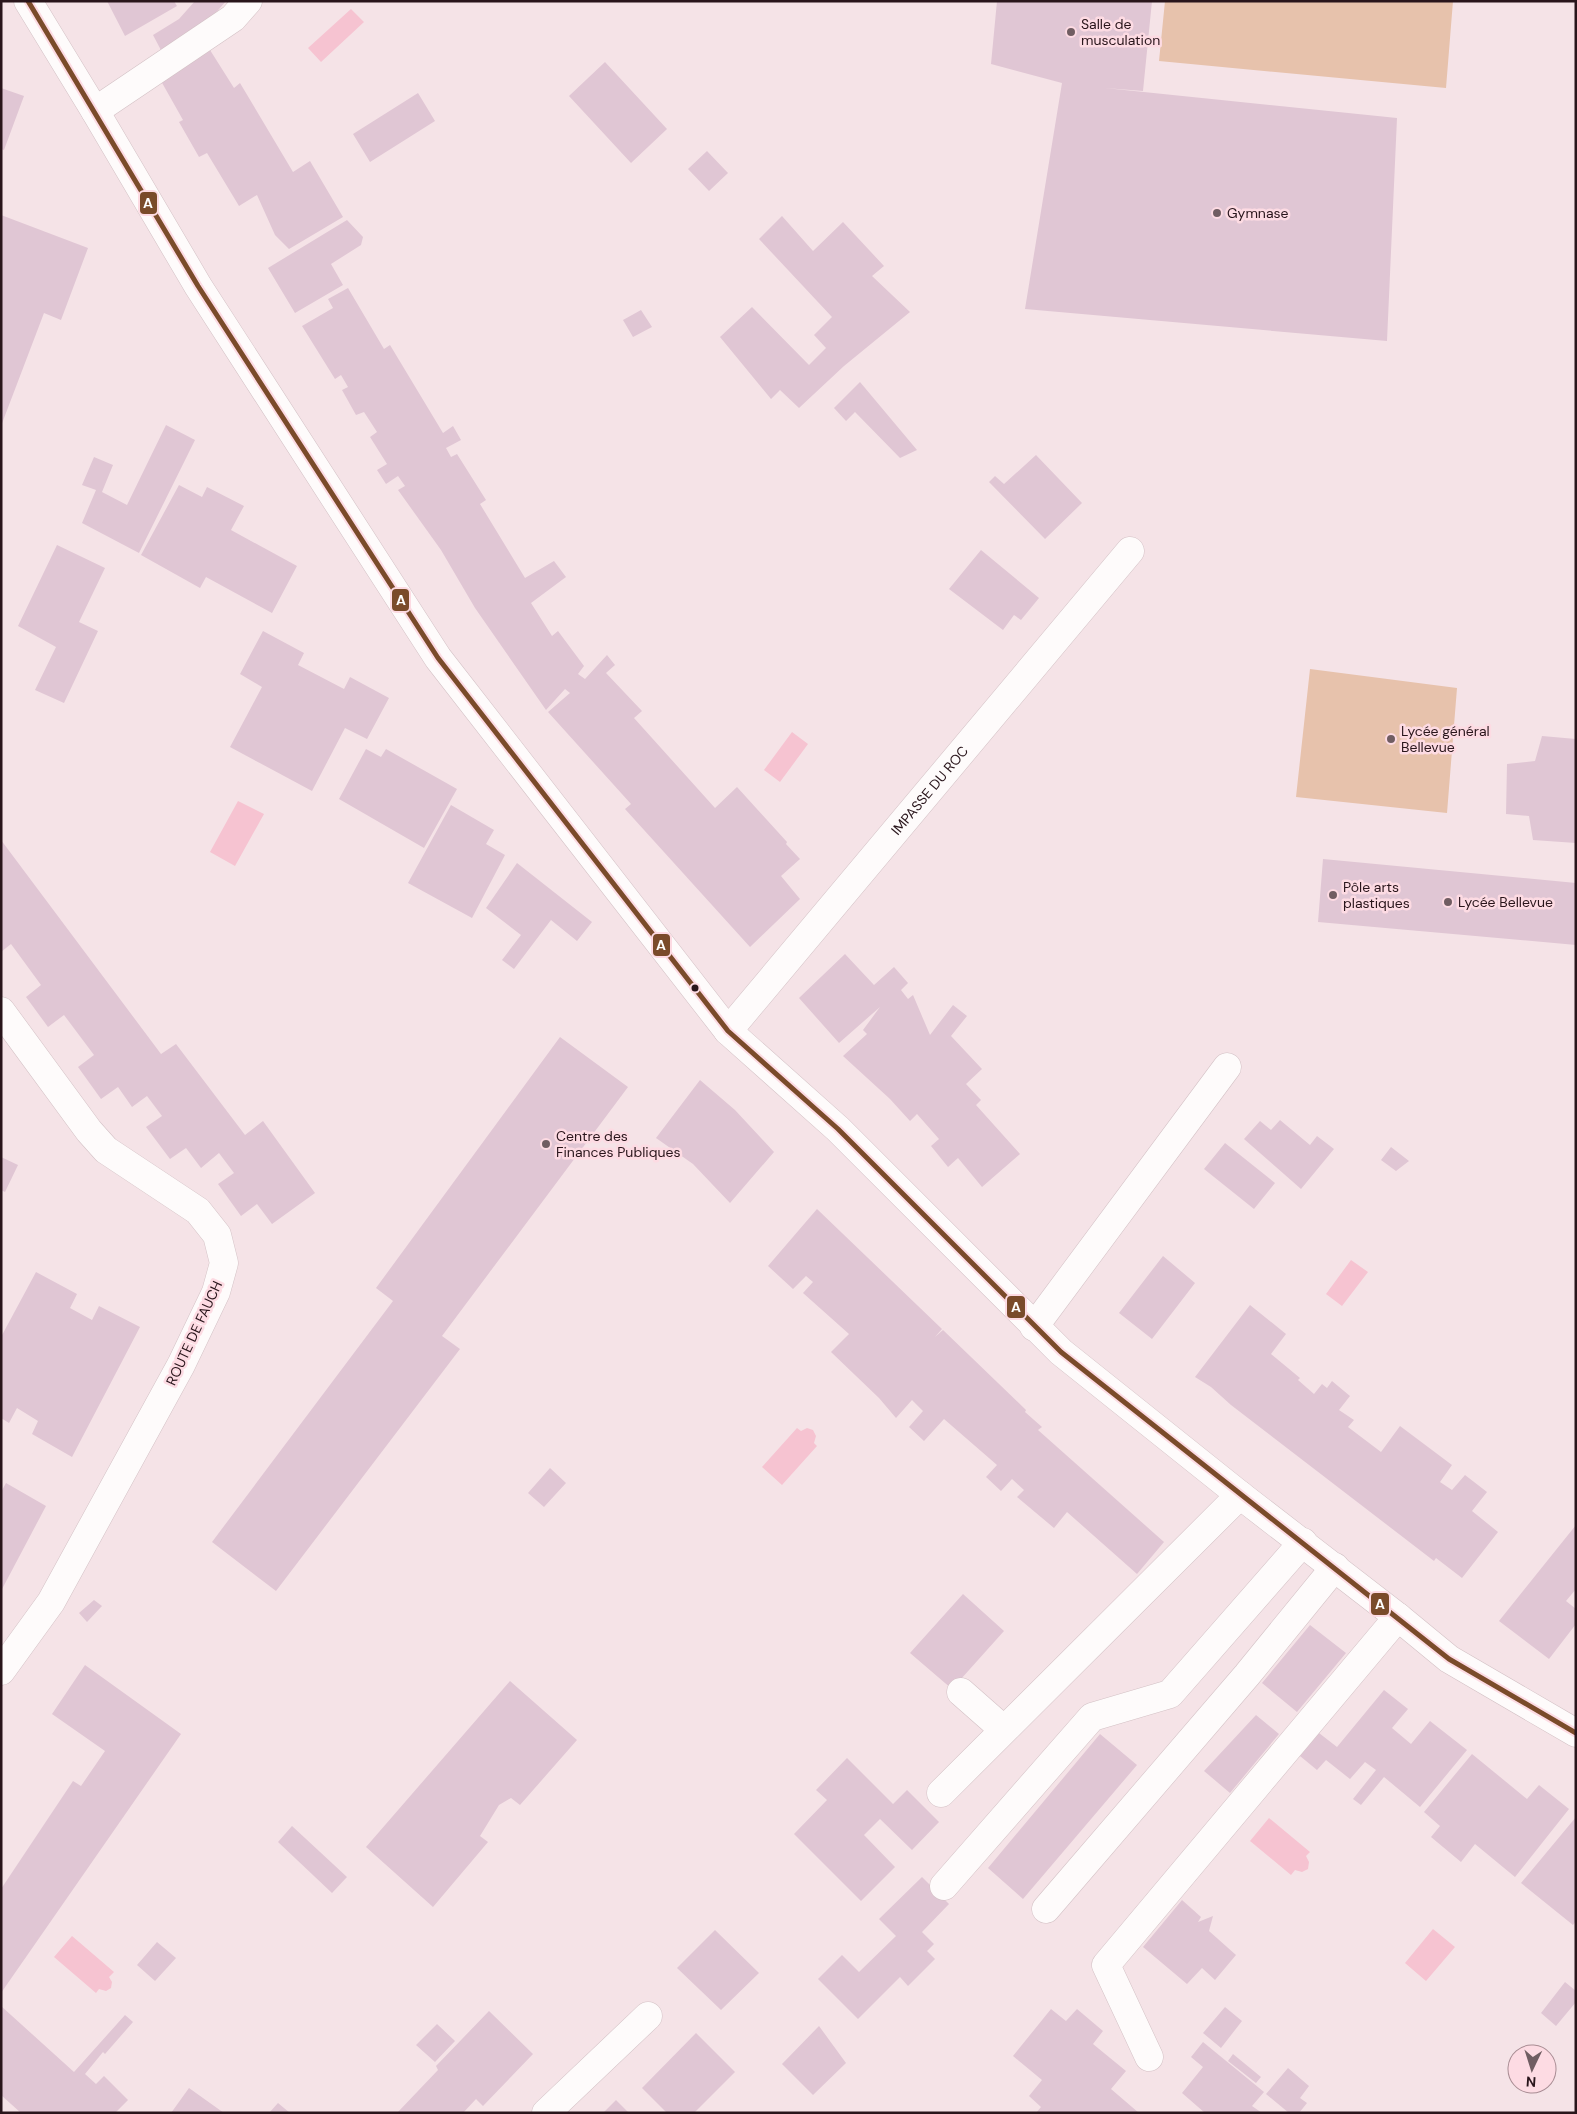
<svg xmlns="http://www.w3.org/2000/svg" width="1577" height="2114" viewBox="0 0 1577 2114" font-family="'DM Sans',sans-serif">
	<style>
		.green { fill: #e7c2ac }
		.water { fill: #f6c3d1 }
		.building { fill: #e0c6d4 }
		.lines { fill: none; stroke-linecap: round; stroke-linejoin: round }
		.minor-casing { stroke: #d3c1c5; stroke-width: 29 }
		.minor { stroke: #fefbfb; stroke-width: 28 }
		.bus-1-casing { stroke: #fddbe3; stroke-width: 9 }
		.bus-1 { stroke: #7a4b2a; stroke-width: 5 }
		.poi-dot { fill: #705d62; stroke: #fddbe3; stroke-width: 2 }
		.bus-dot { fill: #29151b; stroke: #fddbe3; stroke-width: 2 }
		.labels { text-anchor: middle; stroke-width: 5; stroke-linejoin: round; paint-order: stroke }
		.poi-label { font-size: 14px; fill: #29151b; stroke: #fddbe3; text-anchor: start }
		.street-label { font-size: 14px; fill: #29151b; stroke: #fddbe3 }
		.line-badge { stroke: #fddbe3; stroke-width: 2 }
		.badge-label { font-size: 14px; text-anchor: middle; font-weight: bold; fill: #fff }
	</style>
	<rect width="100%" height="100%" fill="#f5e3e7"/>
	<path class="green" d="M1165,1H1453L1446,88L1159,61Z
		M1310,669L1457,688L1447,813L1296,797Z"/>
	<path class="water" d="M351,9L364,22L321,62L308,48Z
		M792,732L808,744L780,782L764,770Z
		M238,801L264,814L235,866L210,852Z
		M1351,1260L1368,1272L1342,1306L1326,1294Z
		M797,1428L801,1431L807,1428L813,1430L816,1436L814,1443L817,1446L782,1485L762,1467Z
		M1269,1818L1310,1852L1306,1856L1309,1862L1308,1869L1302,1872L1295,1870L1291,1875L1250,1841Z
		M1433,1929L1455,1947L1426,1981L1405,1963Z
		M72,1936L114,1972L109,1977L112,1982L111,1988L106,1991L99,1989L96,1993L54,1957Z"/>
	<path class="building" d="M107,1H174L177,6L125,36Z
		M195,1H226L201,30L163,54L153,35L179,19Z
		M997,1H1152L1143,91L1105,88L1397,118L1387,341L1025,309L1062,83L991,64Z
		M210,50L234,88L240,83L293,172L310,161L343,217L289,249L275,235L257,195L239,206L207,153L199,157L179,122L183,120L161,81Z
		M605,62L667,129L631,163L569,96Z
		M1,88L24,96L4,150L1,149Z
		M418,93L435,121L370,162L353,134Z
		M707,151L728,173L709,191L688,169Z
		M1,215L88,248L61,320L44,313L1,426Z
		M782,216L813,251L843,222L884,266L872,276L910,312L844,366L799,408L780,390L771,399L720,337L752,307L809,365L826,348L814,335L832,317L759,239Z
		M347,220L363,237L361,245L331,264L343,285L295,313L268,268Z
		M348,288L384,349L390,345L443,433L453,426L461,440L446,448L451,457L457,454L486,500L480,504L525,578L554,561L566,577L531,603L552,636L558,631L584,666L578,674L585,679L607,655L615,665L606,673L642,711L634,718L715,808L737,787L787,842L786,844L800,859L781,876L800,899L750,947L625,809L631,804L548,712L570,693L565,689L546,710L475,608L441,550L398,490L405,486L398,476L386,484L377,470L387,464L370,437L377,432L364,412L356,415L342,390L348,387L341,375L335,379L302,326L333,308L328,299Z
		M641,310L652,327L633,337L623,320Z
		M860,382L917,450L900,458L855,412L846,421L834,408Z
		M166,425L195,440L139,553L82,523L96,490L82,485L94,457L113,465L102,492L127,505Z
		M1036,455L1082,503L1045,539L989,482L995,476L1004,484Z
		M179,485L202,497L207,487L244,506L231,530L297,566L272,613L206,577L200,588L141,555Z
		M57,545L105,568L79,622L98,631L64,703L35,690L56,647L18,626Z
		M981,550L1039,598L1021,620L1014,615L1003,630L949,589Z
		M263,631L304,653L298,665L344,689L350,677L389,698L367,739L345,728L312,791L230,747L262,687L240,674Z
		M1542,736L1576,739V843L1533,840L1529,816L1506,814L1507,764L1535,761Z
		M366,749L381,757L386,749L457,789L424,848L339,799Z
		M451,805L494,830L486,844L505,855L472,918L408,883Z
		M1,840L161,1054L176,1044L245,1135L263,1121L315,1193L272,1224L257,1204L241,1216L218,1184L234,1173L219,1153L201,1168L186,1148L170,1159L146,1127L162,1116L147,1096L132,1107L118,1087L101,1099L78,1067L94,1055L64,1015L48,1027L26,997L41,985L11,944L1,952Z
		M1323,859L1576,883V945L1318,922Z
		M517,863L592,922L577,941L551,920L514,969L502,960L521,935L486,908Z
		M845,954L874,985L894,967L908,983L901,990L908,999L913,995L930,1035L953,1005L967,1016L951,1036L982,1069L966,1084L981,1100L976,1105L1020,1154L982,1187L958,1158L948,1167L931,1146L939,1139L917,1114L910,1121L890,1099L843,1056L867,1034L863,1030L880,1007L839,1043L799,998Z
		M560,1037L628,1087L442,1336L460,1349L276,1591L212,1542L393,1301L376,1288Z
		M700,1080L735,1110L774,1152L730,1203L693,1164L656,1138Z
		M1280,1120L1310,1145L1317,1136L1334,1149L1301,1189L1244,1139L1260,1121L1271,1130Z
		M1225,1143L1275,1183L1254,1209L1204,1169Z
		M1391,1147L1409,1161L1396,1171L1381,1160Z
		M1,1157L18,1165L5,1192L1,1190Z
		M817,1209L942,1329L935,1337L943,1330L1026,1410L1025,1412L1042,1427L1038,1430L1164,1542L1137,1574L1067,1512L1054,1528L1017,1497L1024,1490L1012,1479L1001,1491L986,1477L997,1465L944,1419L924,1441L909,1427L923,1411L912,1400L896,1418L879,1398L831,1352L849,1334L803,1293L813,1282L806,1276L793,1289L768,1266Z
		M1163,1256L1195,1283L1152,1339L1119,1313Z
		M36,1272L77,1294L70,1308L92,1320L99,1306L140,1327L72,1457L32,1434L38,1421L17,1408L9,1423L1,1418V1337Z
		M1250,1305L1286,1334L1271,1354L1300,1378L1298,1380L1314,1394L1322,1384L1327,1388L1332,1381L1350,1396L1339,1410L1354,1420L1348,1427L1381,1452L1400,1426L1452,1465L1440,1482L1452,1490L1465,1475L1487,1492L1472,1511L1498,1532L1462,1578L1436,1558L1434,1561L1231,1405L1211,1387L1195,1377Z
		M550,1468L566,1483L544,1507L528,1493Z
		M6,1483L46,1506L1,1591V1492Z
		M1576,1525V1589L1566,1601L1576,1609V1624L1549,1659L1499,1621Z
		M963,1594L1004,1631L952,1689L910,1653Z
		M94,1600L102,1606L87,1622L79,1613Z
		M1310,1625L1346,1653L1297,1712L1262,1683Z
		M85,1665L181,1734L1,1993V1889L73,1781L81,1786L105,1751L52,1714Z
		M510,1681L577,1740L520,1805L511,1798L499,1805L480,1836L488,1842L433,1907L366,1847Z
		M1384,1690L1408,1709L1392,1728L1411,1744L1430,1721L1467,1750L1420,1807L1384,1777L1361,1805L1353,1799L1376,1770L1365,1762L1350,1779L1326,1760L1317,1770L1300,1756L1319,1733L1337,1747Z
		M1256,1715L1279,1734L1230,1793L1204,1771Z
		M1100,1734L1137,1765L1023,1899L988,1868Z
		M1472,1754L1527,1799L1539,1785L1569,1809L1515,1877L1475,1844L1461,1862L1431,1837L1440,1826L1424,1812Z
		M847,1758L893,1804L907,1790L939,1822L912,1850L880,1819L864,1835L895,1867L861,1901L794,1834L827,1800L816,1790Z
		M1576,1817V1921L1573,1925L1521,1883Z
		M292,1826L347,1877L332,1893L278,1842Z
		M922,1877L949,1904L922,1932L934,1944L927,1951L935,1959L908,1986L900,1977L858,2019L818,1979L842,1955L859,1972L896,1936L879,1919Z
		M1182,1900L1201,1917L1198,1922L1213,1916L1209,1931L1236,1955L1215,1980L1202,1968L1187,1984L1143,1947Z
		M715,1930L759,1973L721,2010L677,1968Z
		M157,1942L176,1958L155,1981L137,1965Z
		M1565,1982L1576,1991V2002L1556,2026L1541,2013Z
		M1,2006L74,2072L125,2015L133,2022L105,2054L103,2052L85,2074L96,2084L104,2076L128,2100L115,2113H21L1,2095Z
		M1225,2007L1242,2021L1221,2048L1203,2033Z
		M1051,2009L1066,2021L1077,2009L1103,2031L1093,2044L1126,2071L1111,2089L1139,2113H1036L1041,2107L1029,2096L1042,2080L1013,2056Z
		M489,2011L533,2054L483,2106L476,2099L463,2113H397L438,2070L436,2066Z
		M437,2024L455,2041L435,2062L416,2045Z
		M819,2026L846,2063L813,2095L782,2064Z
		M696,2033L735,2072L694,2113H667L642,2088Z
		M1203,2042L1264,2092L1252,2106L1262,2113H1205L1182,2093L1203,2067L1191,2057Z
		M1233,2054L1261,2077L1256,2083L1228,2061Z
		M1288,2068L1309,2086L1300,2098L1307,2103L1299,2113H1289L1266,2094Z
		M189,2088L224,2113H171Z
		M616,2100L629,2113H603Z
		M278,2103L290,2113H269Z"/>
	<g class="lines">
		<defs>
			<g id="minor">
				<path d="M28,1L95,111L198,286L438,658L728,1031L838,1129L1061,1352L1240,1495L1398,1617L1449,1659L1576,1733"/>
				<path d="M95,111L233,18L248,1"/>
				<path d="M1,1011L89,1131L106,1150L198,1211L217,1235L224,1263L216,1292L181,1365L51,1602L1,1671"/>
				<path id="s1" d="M728,1031L1130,551"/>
				<path d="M1034,1327L1227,1067"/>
				<path d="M961,1692L1003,1729"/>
				<path d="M941,1793L1240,1495"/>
				<path d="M944,1886L1092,1717L1170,1694L1303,1542"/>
				<path d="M1046,1909L1247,1675L1335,1567"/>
				<path d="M1149,2057L1106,1965L1398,1617"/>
				<path d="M546,2113L648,2016"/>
			</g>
		</defs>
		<use href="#minor" class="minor-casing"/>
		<use href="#minor" class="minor"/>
		<defs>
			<path id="bus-1" d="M28,1L198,286L438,658L728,1031L838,1129L1061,1352L1449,1659L1576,1733"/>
		</defs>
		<use href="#bus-1" class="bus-1-casing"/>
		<use href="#bus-1" class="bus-1"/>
	</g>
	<g class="poi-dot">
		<circle cx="1071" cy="32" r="5"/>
		<circle cx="1217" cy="213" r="5"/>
		<circle cx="1391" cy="739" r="5"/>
		<circle cx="1333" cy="895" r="5"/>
		<circle cx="1448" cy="902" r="5"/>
		<circle cx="546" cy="1144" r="5"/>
	</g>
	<circle class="bus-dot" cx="695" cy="988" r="4.5"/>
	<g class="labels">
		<g class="poi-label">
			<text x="1081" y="29">Salle de<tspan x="1081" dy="16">musculation</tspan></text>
			<text x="1227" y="218">Gymnase</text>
			<text x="1401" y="736">Lycée général<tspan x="1401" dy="16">Bellevue</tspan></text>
			<text x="1343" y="892">Pôle arts<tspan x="1343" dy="16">plastiques</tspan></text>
			<text x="1458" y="907">Lycée Bellevue</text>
			<text x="556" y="1141">Centre des<tspan x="556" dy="16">Finances Publiques</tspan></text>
		</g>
		<g class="street-label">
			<text dy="5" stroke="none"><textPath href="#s1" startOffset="314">IMPASSE DU ROC</textPath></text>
			<text transform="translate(194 1333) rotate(-65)" y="5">ROUTE DE FAUCH</text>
		</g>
	</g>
	<g class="line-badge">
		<rect x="139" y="191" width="19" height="24" rx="5" fill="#7a4b2a"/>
		<rect x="391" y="588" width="19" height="24" rx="5" fill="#7a4b2a"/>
		<rect x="652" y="933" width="19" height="24" rx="5" fill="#7a4b2a"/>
		<rect x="1006" y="1295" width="20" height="24" rx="5" fill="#7a4b2a"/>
		<rect x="1370" y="1592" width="20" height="24" rx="5" fill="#7a4b2a"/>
	</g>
	<g class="badge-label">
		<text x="148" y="208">A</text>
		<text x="401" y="605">A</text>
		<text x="661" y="950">A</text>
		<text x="1016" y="1312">A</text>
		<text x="1380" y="1609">A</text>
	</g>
	<rect width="1577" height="2114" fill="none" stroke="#29151b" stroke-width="5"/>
	<g transform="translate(1532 2069) rotate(184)"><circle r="24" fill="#fddbe3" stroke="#a88c93"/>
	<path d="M0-4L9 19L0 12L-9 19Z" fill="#705d62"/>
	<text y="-8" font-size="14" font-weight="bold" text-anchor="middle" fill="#29151b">N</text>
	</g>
</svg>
